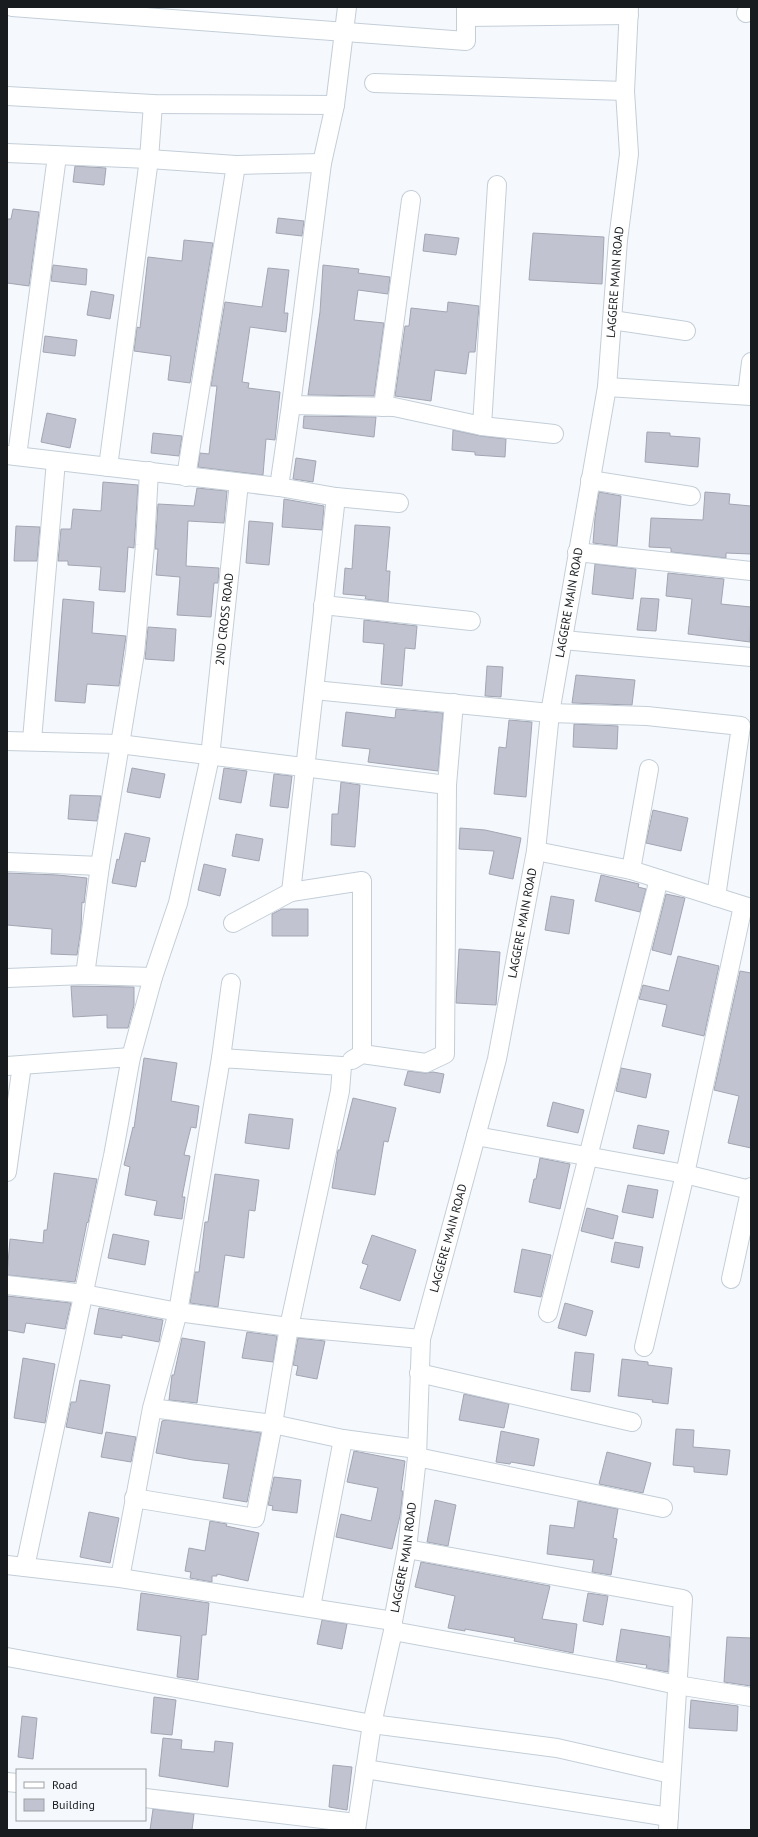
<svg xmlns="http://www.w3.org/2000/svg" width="758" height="1837" viewBox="0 0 758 1837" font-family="'PT Sans',sans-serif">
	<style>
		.building { fill: #c1c4d0; stroke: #a3a6b2 }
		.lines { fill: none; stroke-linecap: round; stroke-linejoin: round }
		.minor-casing { stroke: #c4ced8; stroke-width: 20 }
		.minor { stroke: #fff; stroke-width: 18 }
		.labels { text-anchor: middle; stroke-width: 3.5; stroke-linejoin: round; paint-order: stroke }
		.street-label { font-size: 12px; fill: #181c1f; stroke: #f5f9fd }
	</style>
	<rect width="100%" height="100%" fill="#f5f9fd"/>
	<path class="building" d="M75,166L106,168L104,185L73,182Z
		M13,209L39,212L29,286L7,283V219H11Z
		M278,218L304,221L302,236L276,233Z
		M533,233L604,237L602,284L529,280Z
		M425,234L459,238L456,255L423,251Z
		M184,240L213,243L190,383L168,380L171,356L134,351L137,327L140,328L148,257L182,261Z
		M53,265L87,269L86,285L51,281Z
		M323,265L359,269L358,273L390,277L388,294L358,290L354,320L384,323L374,396L308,395L320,312Z
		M268,268L289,270L284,313H288L286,332L250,327L242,382L249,383L248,388L280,392L275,440L266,439L263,475L198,467L200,453L209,454L217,386H211L225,302L262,307Z
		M91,291L114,295L110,319L87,315Z
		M448,302L479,306L475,352H469L466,374L435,370L431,401L395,396L405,326H409L411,308L447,312Z
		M45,336L77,340L75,356L43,352Z
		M47,413L76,419L70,448L41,442Z
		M304,416L376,417L374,437L303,428Z
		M453,430L481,436L506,439L505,457L475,455V452L452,450Z
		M647,432L670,433V436L700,438L698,467L645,462Z
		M153,433L182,436L179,456L151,453Z
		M296,458L316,461L313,482L293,479Z
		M103,482L138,485L134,548L128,547L125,592L99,590L101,567L68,565V561H58L61,529H71L73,509L101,511Z
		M197,488L227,491L224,523L188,521L186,566L219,568L218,583H214L211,617L177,615L180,577L156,575L158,549H155L158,504L194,506Z
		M599,492L621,496L617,546L593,543L595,518Z
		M705,492L730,494L729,504L751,506V554L726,553V558L671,552V548L649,547L651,518L703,520Z
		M284,499L324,506L322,530L282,527Z
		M249,521L273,523L269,565L246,563Z
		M355,525L390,527L386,571H390L388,602L365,599L366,596L343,594L345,568L352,569Z
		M16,526L40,527L37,561H14Z
		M595,564L636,569L633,599L592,594Z
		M668,573L724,579L721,604L751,607L750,642L688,634L692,599L666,596Z
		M641,598L659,599L656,631L637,630Z
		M63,599L94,602L92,633L126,636L119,686L87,684L85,703L55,701Z
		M364,620L417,626L415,649L405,648L402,686L381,684L384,644L363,642Z
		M148,627L176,629L174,661L145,659Z
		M487,666L503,667L501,697L485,696Z
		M576,675L635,680L632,705L572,703Z
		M396,709L443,713L438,771L368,762L370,749L342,746L346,712L395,718Z
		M509,720L532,722L526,797L494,794L499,747L506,748Z
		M574,724L618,726L617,749L573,747Z
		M132,768L165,774L160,798L127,792Z
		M224,768L247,771L241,803L219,799Z
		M274,774L292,776L288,808L270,806Z
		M341,782L360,785L355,847L331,845L332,814H338Z
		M70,795L101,796L97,821L68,819Z
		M653,810L688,818L681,851L646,843Z
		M460,828L485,830L521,838L513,879L489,874L494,851L459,849Z
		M125,833L150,838L145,862L141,861L136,887L112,883L117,859L119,860Z
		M236,834L263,839L259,861L232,856Z
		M204,864L226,869L220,896L198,890Z
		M7,873L58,875L87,878L84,903L82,902L81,929L77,955L51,954L52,929L7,925Z
		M601,875L639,884L638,887L646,889L640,912L595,901Z
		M666,894L685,898L671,955L652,950Z
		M551,896L574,900L569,934L545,930Z
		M282,909H308V936H272V914Z
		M459,949L500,952L496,1005L456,1003Z
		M678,956L719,966L704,1036L662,1026L667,1005L639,999L643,985L669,991Z
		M740,971L751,973V1148L728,1143L739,1096L714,1090Z
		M71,986L134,987V1005L128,1028H107V1015L73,1017Z
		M144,1058L177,1063L171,1101L199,1106L196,1128L191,1127L184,1155L190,1156L182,1197H185L182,1219L154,1215L157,1201L125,1195L130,1167L124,1165L133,1127L134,1128Z
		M621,1068L651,1074L646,1098L616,1091Z
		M408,1071L425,1073L433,1072L444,1074L440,1093L404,1085Z
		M353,1098L396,1108L388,1142L384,1141L375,1195L332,1188L338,1150H340Z
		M553,1102L584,1110L578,1133L547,1126Z
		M249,1114L293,1119L289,1149L245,1143Z
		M638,1125L669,1131L664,1154L633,1148Z
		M540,1158L570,1164L560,1209L529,1202L534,1179H536Z
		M54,1173L97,1179L88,1223L87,1222L75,1282L7,1275L10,1239L43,1243L44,1230H47Z
		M215,1174L259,1180L255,1211L249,1210L244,1258L225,1255L218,1307L190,1303L195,1272H199L205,1222H208Z
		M628,1185L658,1190L653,1218L622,1212Z
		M587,1208L618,1216L613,1239L581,1231Z
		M113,1234L149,1241L145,1265L108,1258Z
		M372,1235L416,1250L400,1301L360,1288L368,1265L362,1263Z
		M615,1242L643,1247L639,1268L611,1262Z
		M522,1249L551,1255L541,1297L514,1292Z
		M7,1296L71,1303L65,1329L26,1323L24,1333L7,1330Z
		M565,1303L593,1311L586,1336L558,1328Z
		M99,1308L163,1320L159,1342L122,1335V1338L94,1334Z
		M247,1332L277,1336L273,1362L242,1358Z
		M182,1338L205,1342L197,1403L169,1400L172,1375H174Z
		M298,1338L325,1341L317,1379L296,1375L298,1366L293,1365Z
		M575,1352L594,1354L590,1392L571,1390Z
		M23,1358L55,1364L45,1423L14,1418Z
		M622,1359L648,1362V1365L672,1368L668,1404L652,1402L653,1400L618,1396Z
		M80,1380L110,1385L102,1434L66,1427L71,1402H76Z
		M464,1394L509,1404L504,1428L459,1420Z
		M166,1420L261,1433L247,1502L223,1498L229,1464L193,1460L156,1453L162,1421Z
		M676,1429L694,1430L693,1447L730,1450L727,1475L694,1472V1467L673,1465Z
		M501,1431L539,1439L534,1466L511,1462L510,1464L496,1462Z
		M106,1432L136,1437L131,1462L101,1457Z
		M354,1451L405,1461L401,1491H403L400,1516L392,1549L336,1537L341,1514L371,1521L378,1488L347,1482Z
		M607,1452L651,1463L643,1493L599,1484Z
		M274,1477L301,1480L297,1513L272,1510L273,1506L268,1505Z
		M435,1500L456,1505L448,1546L427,1542Z
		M578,1501L618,1509L613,1538L617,1539L611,1575L592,1572L594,1560L547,1554L550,1525L574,1528Z
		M89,1512L119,1518L110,1563L80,1557Z
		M210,1521L227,1524L226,1526L259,1533L248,1581L217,1574V1576H212V1582L190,1578L191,1572L185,1571L189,1548L205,1551Z
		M421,1562L550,1586L542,1619L577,1624L573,1653L514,1641L515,1638L465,1629V1631L448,1628L455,1596L415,1587Z
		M141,1593L209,1603L206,1635H202L198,1680L177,1677L181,1636L137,1630Z
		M588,1593L608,1596L603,1625L583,1621Z
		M322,1620L347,1624L342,1649L317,1644Z
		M621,1629L670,1637L668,1672L646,1668L647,1665L616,1661Z
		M727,1637L751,1638V1686L724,1682Z
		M154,1697L176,1700L172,1735L151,1733Z
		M691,1700L738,1706L737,1731L689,1728Z
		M22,1716L37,1718L33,1759L18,1757Z
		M163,1738L182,1740L181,1749L214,1752L215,1741L233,1743L228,1787L159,1776Z
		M333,1765L352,1767L347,1810L329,1807Z
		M153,1809L194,1814L192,1830H150Z"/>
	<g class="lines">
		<defs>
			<g id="minor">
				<path d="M12,7L466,41V7"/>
				<path d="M746,13L751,11"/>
				<path d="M466,17L629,15"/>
				<path d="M374,83L625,91"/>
				<path d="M7,96L153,104L335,105"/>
				<path d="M7,153L149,159L236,165L322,163"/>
				<path d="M612,320L686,331"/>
				<path d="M607,387L751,396"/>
				<path d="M747,395L751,362"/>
				<path d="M291,405L394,407L482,426L497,185"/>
				<path d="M383,407L411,200"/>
				<path d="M482,426L554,434"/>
				<path d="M7,455L279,487L336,497L399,503"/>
				<path d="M17,456L57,156"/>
				<path d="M108,467L149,159L153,104"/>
				<path d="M186,477L236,165"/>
				<path d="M590,480L691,496"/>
				<path d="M279,487L291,405L322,163L335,105L347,7"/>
				<path d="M336,497L291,892L362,881V1054"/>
				<path d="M577,552L751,571"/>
				<path d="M323,605L471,621"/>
				<path d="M563,640L751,657"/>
				<path d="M314,690L550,713L647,716L741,726L716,897"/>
				<path d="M32,740L56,461"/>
				<path d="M7,741L119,744L447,785"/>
				<path d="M536,851L631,870L751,908"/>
				<path d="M7,862L100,866L135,653L145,545L149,471"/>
				<path d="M631,870L649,769"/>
				<path d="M233,923L291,892"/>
				<path d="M85,975L100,866"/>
				<path d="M7,978L85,975L153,977"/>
				<path d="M221,1058L231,983"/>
				<path d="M352,1060L362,1054L426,1063L445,1054L447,785L454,703"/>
				<path d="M7,1066L131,1057"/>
				<path d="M476,1136L685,1174L750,1190"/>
				<path d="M7,1172L22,1065"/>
				<path d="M731,1279L751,1187"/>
				<path d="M7,1285L84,1294L178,1312L289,1327L421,1339"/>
				<path d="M548,1313L659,879"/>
				<path d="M644,1347L685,1174L743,906"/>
				<path d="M419,1373L632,1422"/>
				<path d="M417,1457L663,1508"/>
				<path d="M134,1498L255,1518L273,1424L343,1439L417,1449"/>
				<path d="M407,1549L683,1599L668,1830"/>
				<path d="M7,1565L120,1578L393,1621"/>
				<path id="s1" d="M25,1567L113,1156L131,1057L153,977L178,903L210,757L239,483"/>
				<path d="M120,1578L152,1408L178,1312L221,1058L342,1066L340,1091L289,1327L273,1424L152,1408"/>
				<path d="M311,1607L343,1439"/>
				<path d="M393,1631L612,1671L677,1685L751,1697"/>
				<path d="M7,1657L372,1724L557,1748L671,1774"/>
				<path d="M365,1769L669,1817"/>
				<path d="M7,1782L17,1783"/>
				<path d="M145,1798L356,1823"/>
				<path id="s2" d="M356,1830L372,1724L393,1631V1621L407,1549L417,1457L421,1339L497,1059L536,851L550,713L607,387L618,240L629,154L625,91L629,7"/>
			</g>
		</defs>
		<use href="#minor" class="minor-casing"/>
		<use href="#minor" class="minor"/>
	</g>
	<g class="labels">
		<g class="street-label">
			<text dy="4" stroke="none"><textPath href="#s2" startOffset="1573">LAGGERE MAIN ROAD</textPath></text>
			<text dy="4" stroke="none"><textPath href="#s2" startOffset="1249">LAGGERE MAIN ROAD</textPath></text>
			<text dy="4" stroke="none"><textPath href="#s1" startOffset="970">2ND CROSS ROAD</textPath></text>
			<text dy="4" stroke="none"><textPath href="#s2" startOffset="925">LAGGERE MAIN ROAD</textPath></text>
			<text dy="4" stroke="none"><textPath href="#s2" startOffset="601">LAGGERE MAIN ROAD</textPath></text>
			<text dy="4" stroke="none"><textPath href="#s2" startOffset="277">LAGGERE MAIN ROAD</textPath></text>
		</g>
	</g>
	<rect width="758" height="1837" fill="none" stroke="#181c1f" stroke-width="16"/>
	<rect x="16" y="1769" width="130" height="52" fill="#f5f9fd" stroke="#9da1a4"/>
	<rect x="24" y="1782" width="20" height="6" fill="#ffffff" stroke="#9da1a4"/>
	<text x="52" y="1789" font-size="12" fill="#181c1f">Road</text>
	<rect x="24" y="1799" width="20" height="12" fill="#c1c4d0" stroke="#9da1a4"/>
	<text x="52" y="1809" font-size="12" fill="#181c1f">Building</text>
</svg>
